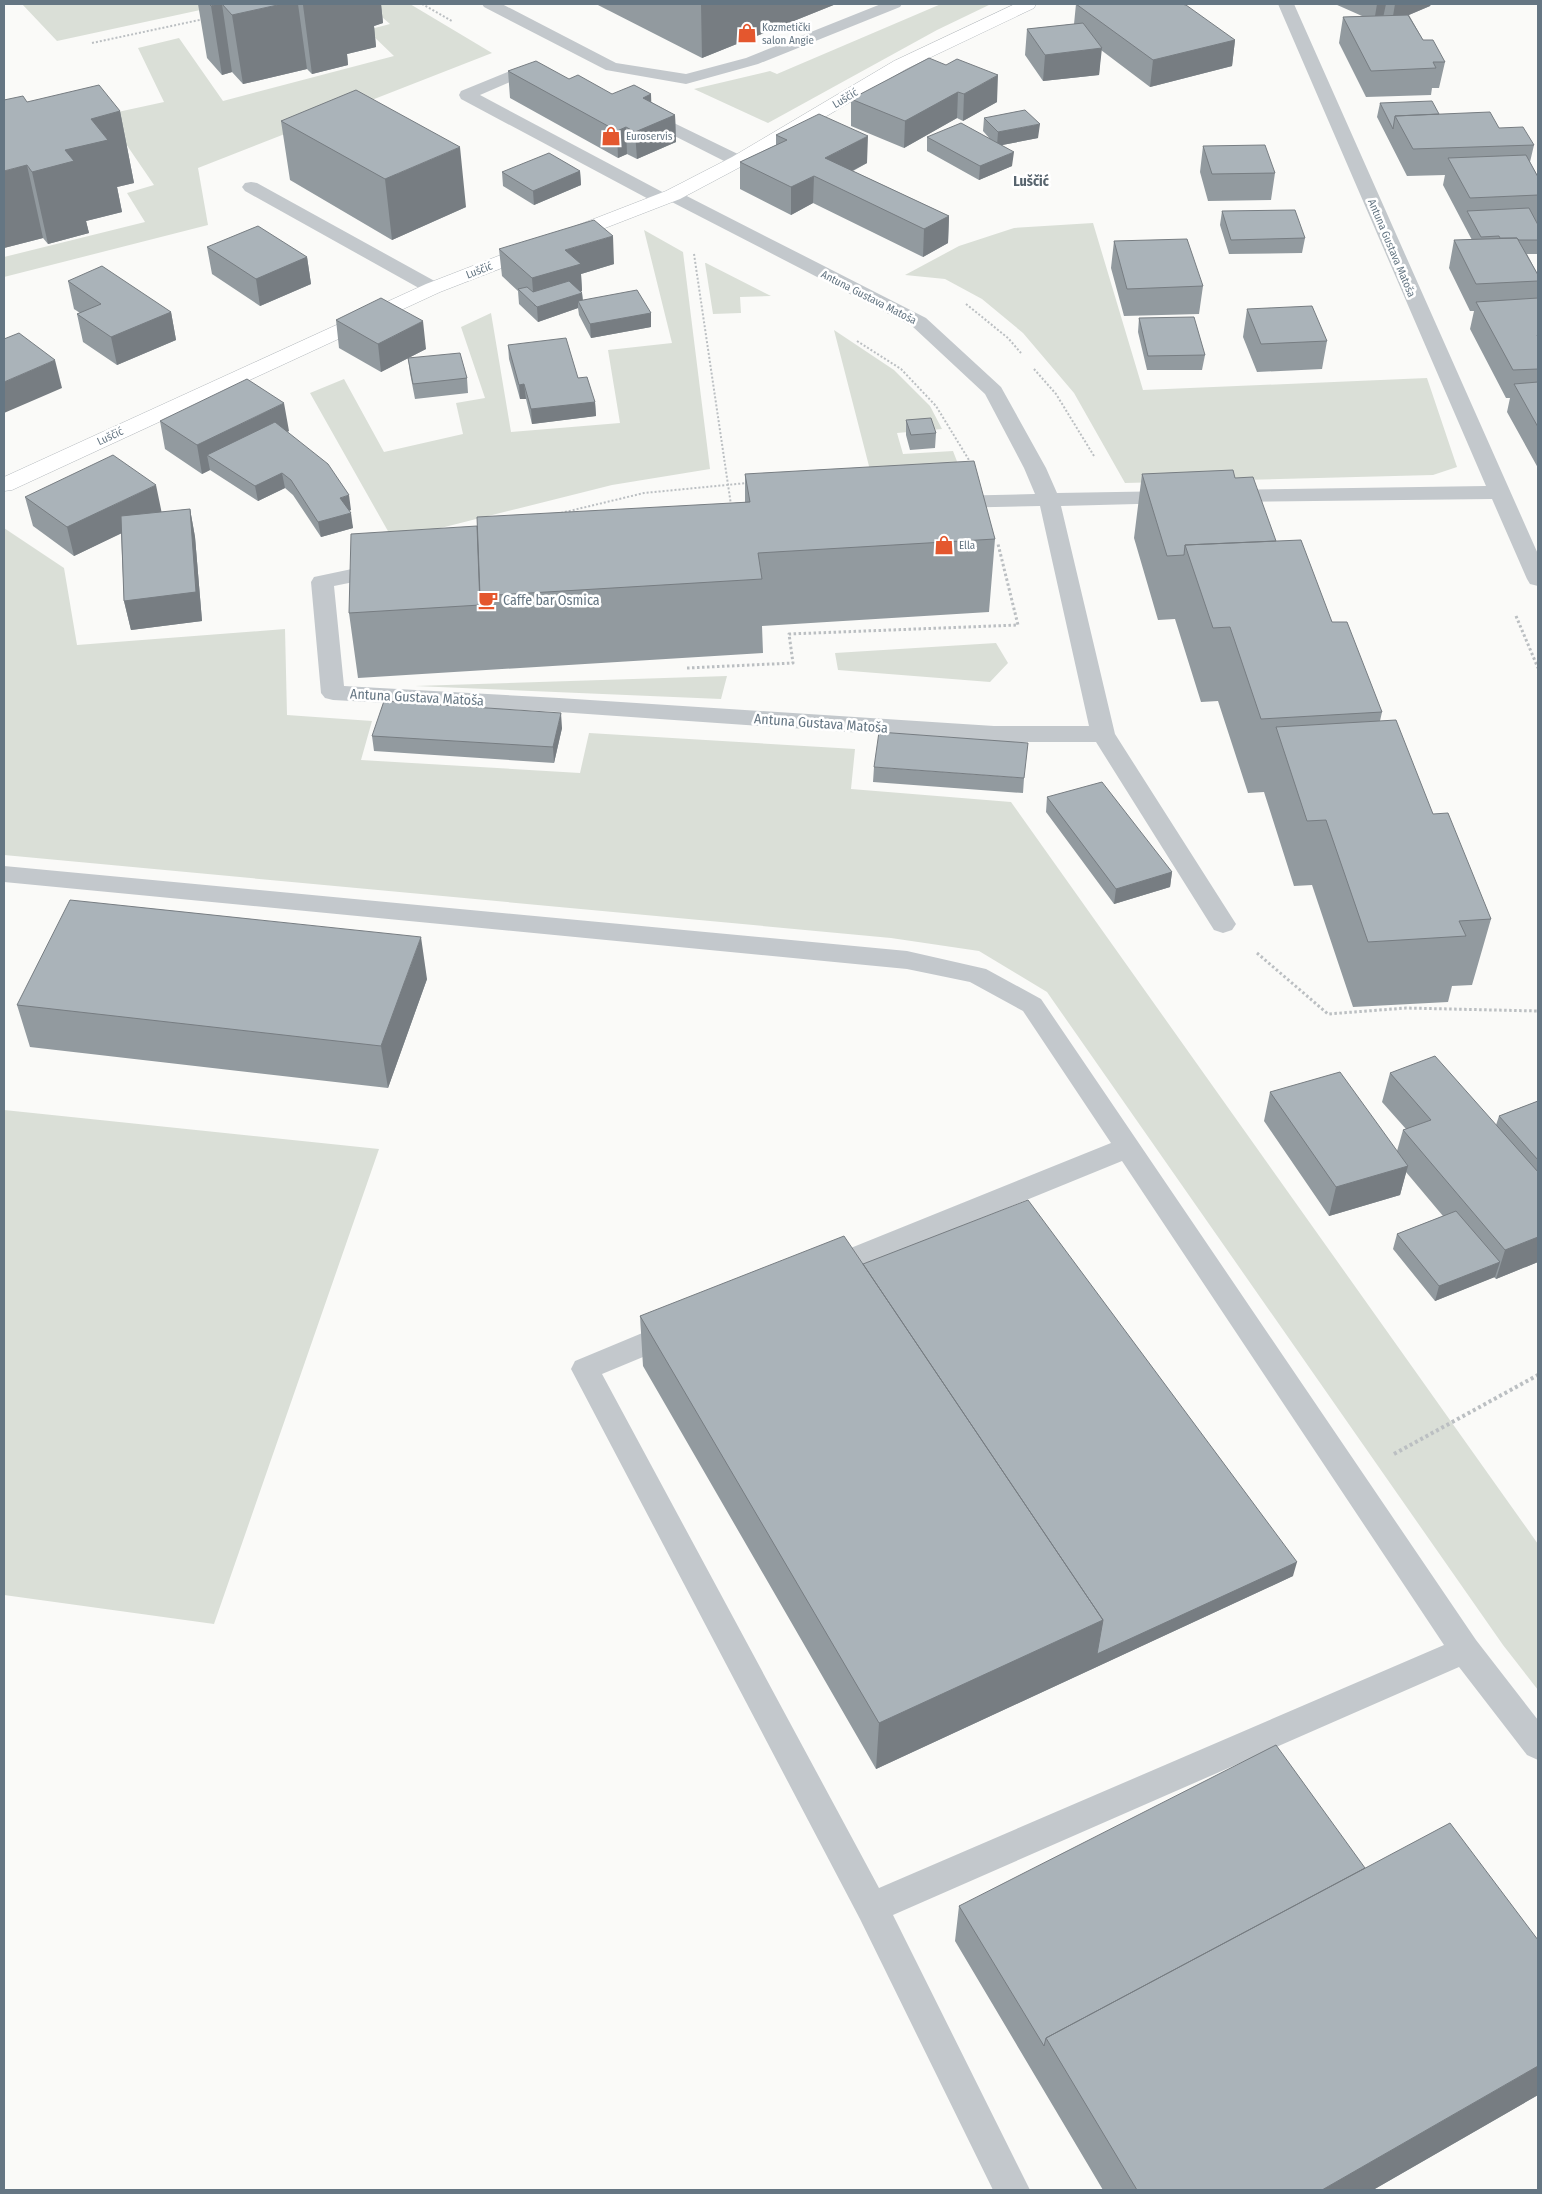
<svg xmlns="http://www.w3.org/2000/svg" width="1542" height="2194" viewBox="0 0 1542 2194" font-family="'Fira Sans Condensed',sans-serif">
	<style>
		.green { fill: #dadfd7 }
		.lines { fill: none; stroke-linecap: round; stroke-linejoin: round }
		.primary-casing { stroke: #b5babe; stroke-width: 1 }
		.path-far2 { stroke: #bbbfc2; stroke-width: 2; stroke-dasharray: 2 2; stroke-linecap: butt }
		.path-far1 { stroke: #bbbfc2; stroke-width: 3; stroke-dasharray: 2.5 2.5; stroke-linecap: butt }
		.path { stroke: #bbbfc2; stroke-width: 4; stroke-dasharray: 3 3; stroke-linecap: butt }
		.service { fill: #c3c8cc; fill-rule: evenodd }
		.minor { fill: #c3c8cc; fill-rule: evenodd }
		.primary { fill: #fff; fill-rule: evenodd }
		.wall { fill: #929a9f }
		.shaded-wall { fill: #777d82 }
		.building { fill: #aab3b9; stroke: #777d82 }
		.labels { text-anchor: middle; stroke-width: 5; stroke-linejoin: round; paint-order: stroke }
		.far-poi-label { font-size: 11px; fill: #657683; stroke: #fff; text-anchor: start }
		.far-street-label { font-size: 11px; fill: #657683; stroke: #fff }
		.far-quarter-label { font-size: 14px; font-weight: bold; fill: #57646e; stroke: #fff }
		.poi-label { font-size: 14px; fill: #657683; stroke: #fff; text-anchor: start }
		.street-label { font-size: 14px; fill: #657683; stroke: #fff }
	</style>
	<rect width="100%" height="100%" fill="#fafaf8"/>
	<path class="green" d="M22,4H228L57,41Z
		M367,4H410L492,53L198,168L208,225L4,277V257L145,222L127,193L154,185L126,144L67,123L164,102L138,48L179,38L223,101L394,56L367,30L390,24Z
		M941,4H991L937,30L768,123L694,89L770,71L777,74Z
		M1093,223L1143,390L1427,378L1457,467L1433,475L1125,483L1074,393L1023,333L982,299L945,279L905,275L959,246L1014,228Z
		M644,230L683,252L710,469L612,485L393,540L310,393L344,379L384,452L463,434L456,403L485,398L461,327L491,313L511,432L620,423L608,350L672,343Z
		M705,263H706L771,296L740,297L741,313L713,314Z
		M834,330L894,370L930,406L942,429L897,433L903,454L953,451L958,464L870,470Z
		M4,528L64,568L77,645L285,629L287,715L372,721L361,760L580,773L589,733L855,749L851,789L1011,802L1538,1544V1690L1503,1645L1047,992L979,951L891,938L4,855Z
		M996,643L1008,663L990,682L838,670L835,653Z
		M727,676L721,699L415,686Z
		M4,1110L379,1149L214,1624L4,1595Z"/>
	<g class="lines">
		<defs>
			<path id="primary" d="M1015,4H1036L1034,8L906,69L744,165L680,199L440,292L12,490L4,491V477L426,284L666,191L732,157L894,61Z"/>
		</defs>
		<use href="#primary" class="primary-casing"/>
		<path class="path-far2" d="M422,4L452,21
			M92,43L204,19
			M694,254L731,505
			M966,304L1008,338L1021,353
			M857,341L901,369L936,406L969,460
			M1034,369L1056,394L1094,456
			M561,513L644,493L747,483"/>
		<path class="path-far1" d="M1516,616L1538,668
			M687,668L793,663L789,634L1018,625L998,544
			M1257,953L1328,1014L1406,1008L1538,1011"/>
		<path class="path" d="M1394,1454L1538,1375"/>
		<path class="service" d="M482,4H502L616,63L686,74L746,58L881,4H902L900,7L758,64L686,84L606,70L484,7Z
			M517,68L548,80L550,84L548,88H536L517,79L480,95L668,195L671,199L668,203L662,204L656,203L461,99L459,95L461,91Z
			M643,108L744,157L747,161L744,165H732L637,117L635,113L637,109Z
			M251,182L257,183L440,284L442,288L440,292L433,294L426,292L245,191L242,187L245,183Z
			M4,866L907,951L986,969L1041,999L1476,1640L1538,1720V1760L1527,1755L1459,1667L893,1915L1030,2190H993L860,1919L571,1369L575,1361L664,1324L674,1321L684,1324L688,1332L684,1340L602,1374L879,1888L1444,1645L1122,1161L836,1278L826,1281L816,1278L812,1270L816,1262L1111,1143L1023,1011L970,982L907,969L4,882Z"/>
		<path class="minor" d="M1278,4H1294L1538,554V586L1530,584L1527,579L1492,499L1223,502L1215,501L1212,496L1215,491L1223,490L1486,486Z
			M673,189L926,318L1001,387L1046,468L1057,493L1175,491L1183,492L1186,497L1183,502L1175,503L1061,506L1115,734L1236,924L1232,930L1223,933L1214,930L1096,742H994L559,712L333,700L325,698L321,693L311,582L314,577L385,562L393,564L396,569L393,574L334,586L344,686L559,698L994,726H1089L1040,506L948,508L940,507L937,502L940,497L948,496L1035,494L1024,468L985,394L912,326L666,199L664,195L666,191Z"/>
		<use href="#primary" class="primary"/>
	</g>
	<path class="wall" d="M198,4H381L383,23L374,26L376,47L347,54L348,65L312,74L307,69L243,84L232,72L222,75L207,58Z
		M596,4H836L702,58Z
		M1076,4L1235,40L1232,66L1150,87L1101,50L1099,75L1043,81L1025,55L1027,29L1074,24Z
		M1335,4H1431L1430,6L1409,15L1423,40L1445,62L1439,88H1432L1431,95L1366,97L1339,43L1343,17L1362,16Z
		M946,65L997,102L963,121L957,118L904,148L851,126V99Z
		M508,71L612,94H651V102L675,115L676,142L637,159L627,154L618,158L510,98Z
		M27,102L120,111L134,183L117,187L122,212L86,221L89,233L48,244L43,238L4,248Z
		M1380,103L1439,114L1499,128L1534,145L1530,162L1538,177V222H1537L1538,225V254H1527L1538,275V294L1537,298H1538V468L1507,412L1510,398H1506L1470,329L1474,311H1470L1449,268L1454,240H1472L1443,185L1445,175L1407,176L1377,117Z
		M984,118L1038,138L1002,145L1012,166L979,180L927,151V137L990,139L983,131Z
		M281,121L466,207L392,240L290,180Z
		M776,135L867,163L853,171L949,216L948,243L923,257L813,203L791,215L740,189V162L776,145Z
		M1203,146L1275,173L1271,200L1208,201L1200,172Z
		M580,171L581,185L534,205L503,186L502,172Z
		M1222,211L1305,238L1302,253L1229,254L1220,225Z
		M1114,241L1203,286L1199,314L1124,316L1111,268Z
		M207,247L307,257L311,284L260,306L212,274Z
		M499,249L614,264L581,274L582,291L581,292L582,293L583,300L651,313V327L591,338L579,315L578,308L538,322L519,304L518,291L502,276Z
		M68,281L171,312L176,340L117,365L83,342L77,314L80,313L74,309Z
		M1247,309L1327,341L1322,369L1257,372L1243,337Z
		M1139,318L1205,355L1202,370H1147L1138,332Z
		M336,320L426,349L381,372L339,348Z
		M508,345L578,378L595,402L596,416L532,424L526,399H520L509,359Z
		M408,358L467,378L468,393L415,399L410,373Z
		M906,420L936,433L935,448L910,450L906,435Z
		M160,421L289,431L287,432L351,510L349,511L353,528L321,537L293,495L285,488L258,501L210,470L202,474L165,449Z
		M745,474L995,539L989,612L762,626L763,653L358,678L349,613L477,526L745,502Z
		M1142,474L1235,478L1276,541L1332,622L1382,712L1380,721L1491,919L1472,985L1452,986L1448,1002L1353,1007L1312,885L1294,886L1264,792L1248,793L1218,701L1201,702L1175,619L1158,620L1134,538Z
		M25,497L161,512L190,509L195,537L202,621L131,630L124,601L121,533L74,556L33,526Z
		M562,728L554,763L374,751L372,736Z
		M874,767L1024,778L1023,793L873,782Z
		M1047,797L1172,872L1170,887L1114,904L1046,812Z
		M427,979L388,1088L30,1047L17,1005Z
		M1390,1073L1496,1125L1499,1116L1538,1101V1262L1496,1279L1494,1277L1435,1301L1393,1249L1397,1234L1443,1216L1406,1172L1400,1195L1329,1216L1264,1121L1270,1092L1397,1151L1403,1130L1406,1129L1382,1102Z
		M863,1264L1293,1576L876,1769L643,1366L640,1316Z
		M1365,1868L1538,1940V2095L1373,2190H1103L955,1941L959,1906Z"/>
	<path class="shaded-wall" d="M218,4H222L232,72L222,75L211,6Z
		M282,4H298L307,69L243,84L232,15Z
		M309,4H381L383,23L374,26L376,47L347,54L348,65L312,74L303,5Z
		M701,4H836L702,58Z
		M1377,4H1386L1383,18L1374,22Z
		M1395,4H1431L1430,6L1392,22Z
		M1235,40L1232,66L1150,87L1153,60Z
		M1102,48L1099,75L1043,81L1045,55Z
		M998,75L997,102L963,121L964,94Z
		M958,92L957,118L904,148L905,121Z
		M651,94L652,121L643,98Z
		M120,111L134,183L117,187L122,212L86,221L89,233L48,244L32,172L65,150L91,119Z
		M675,115L676,142L637,159L635,132Z
		M1040,124L1038,138L997,146L998,132Z
		M626,127L627,154L618,158L617,131Z
		M868,136L867,163L828,183L825,158Z
		M460,147L466,207L392,240L385,179Z
		M1014,152L1012,166L979,180L980,166Z
		M27,165L43,238L4,248V171Z
		M580,171L581,185L534,205L533,191Z
		M814,176L813,203L791,215V187Z
		M949,216L948,243L923,257L924,229Z
		M613,236L614,264L581,274L582,291L535,306L534,305L532,278L565,250Z
		M307,257L311,284L260,306L256,279Z
		M582,293L583,307L578,301V308L538,322L537,307Z
		M171,312L176,340L117,365L111,337Z
		M651,313V327L591,338L590,324Z
		M423,321L426,349L381,372L378,344Z
		M55,360L62,388L4,413V382Z
		M524,384L526,399H520L519,385Z
		M595,402L596,416L532,424L531,409Z
		M284,403L289,431L221,464L207,455L210,470L202,474L197,445Z
		M282,473L285,488L258,501L255,486Z
		M156,485L162,514L74,556L67,527Z
		M349,495L351,510L342,513L340,498Z
		M190,509L195,537L202,621L131,630L124,601Z
		M351,513L353,528L321,537L318,522Z
		M561,713L562,728L554,763L553,747Z
		M1172,872L1170,887L1114,904L1116,889Z
		M421,937L427,979L388,1088L381,1046Z
		M1408,1166L1400,1195L1329,1216L1336,1187Z
		M1538,1237V1262L1496,1279L1505,1250Z
		M1500,1262L1495,1277L1435,1301L1439,1286Z
		M1297,1562L1293,1576L876,1769L879,1723L1103,1620Z
		M1538,2066V2095L1373,2190H1322Z"/>
	<path class="building" d="M209,4H218L211,6Z
		M222,4H282L232,15Z
		M1076,4H1181L1186,5L1235,40L1153,60Z
		M1408,15L1423,40H1433L1445,62H1433L1436,68L1371,71L1343,17Z
		M1083,23L1102,48L1045,55L1027,29Z
		M929,58L946,65L957,59L998,75L964,94L958,92L905,121L851,99Z
		M536,61L569,79L578,75L612,94L634,85L651,94L643,98L675,115L635,132L626,127L617,131L508,71Z
		M99,85L120,111L91,119L108,140L65,150L74,161L32,172L27,165L4,171V100L23,96L27,102Z
		M356,90L460,147L385,179L281,121Z
		M1432,101L1439,114L1395,116L1393,129L1380,103Z
		M1025,110L1040,124L998,132L984,118Z
		M1490,112L1499,128L1523,127L1534,145L1413,149L1395,116Z
		M819,114L868,136L825,158L949,216L924,229L814,176L791,187L740,162L787,140L776,135Z
		M961,123L1014,152L980,166L927,137Z
		M1265,145L1275,173L1212,174L1203,146Z
		M549,153L580,171L533,191L502,172Z
		M1526,155L1538,177V195L1470,198L1448,158Z
		M1529,208L1538,225V240H1519L1517,238H1500L1499,236L1481,237L1467,211Z
		M1295,210L1305,238L1231,240L1222,211Z
		M594,220L613,236L565,250L581,264L532,278L499,249Z
		M258,226L307,257L256,279L207,247Z
		M1517,238L1538,275V281L1476,284L1454,240Z
		M1187,239L1203,286L1127,289L1114,241Z
		M102,266L171,312L111,337L77,314L101,304L68,281Z
		M569,281L582,293L537,307L518,289L527,287L533,292Z
		M637,290L651,313L590,324L578,301Z
		M381,298L423,321L378,344L336,320Z
		M1538,298V335H1537L1538,337V369L1513,370L1476,302Z
		M1312,306L1327,341L1261,344L1247,309Z
		M1194,317L1205,355L1148,356L1139,318Z
		M19,333L55,360L4,382V339Z
		M566,338L578,378L587,377L595,402L531,409L524,384L519,385L508,345Z
		M460,353L467,378L413,384L408,358Z
		M247,379L284,403L197,445L160,421Z
		M1538,382V427L1514,384Z
		M931,418L936,433L911,435L906,420Z
		M275,422L328,464L349,495L340,498L351,513L318,522L291,480L282,473L255,486L207,455Z
		M113,455L156,485L67,527L25,497Z
		M974,461L995,539L758,553L762,579L480,596L477,517L750,502L745,474Z
		M1233,470L1235,478L1253,477L1276,541L1185,545L1184,555L1167,556L1142,474Z
		M190,509L196,592L124,601L121,516Z
		M477,526L480,605L349,613L351,534Z
		M1301,540L1332,622H1347L1382,712L1261,719L1230,627L1213,628L1185,545Z
		M384,701L561,713L553,747L372,736Z
		M1396,720L1433,814L1448,813L1491,919L1459,921L1466,936L1368,942L1326,820L1307,821L1276,727Z
		M879,732L1028,743L1024,778L874,767Z
		M1102,782L1172,872L1116,889L1047,797Z
		M70,900L421,937L381,1046L17,1005Z
		M1435,1056L1538,1172V1237L1505,1250L1403,1130L1431,1120L1390,1073Z
		M1340,1072L1408,1166L1336,1187L1270,1092Z
		M1538,1101V1160L1499,1116Z
		M1028,1200L1297,1562L1097,1654L1103,1620L863,1264Z
		M1456,1211L1500,1262L1439,1286L1397,1234Z
		M844,1236L1103,1620L879,1723L640,1316Z
		M1276,1745L1365,1868L1046,2038L1044,2046L959,1906Z
		M1450,1823L1538,1940V2066L1322,2190H1137L1046,2038Z"/>
	<defs>
		<symbol id="shop-bare" viewBox="-9 -9 18 18"><path d="M-5-2.5h2.3a2.7 3.5 0 0 1 5.4 0H5L5.5 6h-11ZM-1.5-2.5h3a1.5 2.3 0 0 0-3 0Z" fill="#e4572e" stroke="#fff" stroke-width="2.5" paint-order="stroke"/></symbol>
		<symbol id="cafe-bare" viewBox="-9 -9 18 18"><path d="M-5.5-4.5H6V0H3Q3 3.5 0 3.5H-2.5Q-5.5 3.5-5.5 0ZM3-3.2v2h1.7v-2ZM-6 4.5H4V6H-6Z" fill="#e4572e" stroke="#fff" stroke-width="2.5" paint-order="stroke"/></symbol>
	</defs>
	<g fill-rule="evenodd">
		<use href="#shop-bare" x="733" y="19" width="28" height="28"/>
		<use href="#shop-bare" x="597" y="122" width="28" height="28"/>
		<use href="#shop-bare" x="930" y="531" width="28" height="28"/>
		<use href="#cafe-bare" x="474" y="586" width="28" height="28"/>
	</g>
	<g class="labels">
		<g class="far-poi-label">
			<text x="762" y="31">Kozmetički<tspan x="762" dy="13">salon Angie</tspan></text>
			<text x="626" y="140">Euroservis</text>
			<text x="959" y="549">Ella</text>
		</g>
		<g class="far-street-label">
			<text transform="translate(845 98) rotate(-31)" y="4">Luščić</text>
			<text transform="translate(1392 248) rotate(67)" y="4">Antuna Gustava Matoša</text>
			<text transform="translate(479 270) rotate(-21)" y="4">Luščić</text>
			<text transform="translate(869 297) rotate(27)" y="4">Antuna Gustava Matoša</text>
			<text transform="translate(110 436) rotate(-25)" y="4">Luščić</text>
		</g>
		<g class="far-quarter-label">
			<text x="1031" y="186">Luščić</text>
		</g>
		<g class="poi-label">
			<text x="503" y="605">Caffe bar Osmica</text>
		</g>
		<g class="street-label">
			<text transform="translate(417 697) rotate(3)" y="5">Antuna Gustava Matoša</text>
			<text transform="translate(821 723) rotate(4)" y="5">Antuna Gustava Matoša</text>
		</g>
	</g>
	<rect width="1542" height="2194" fill="none" stroke="#657683" stroke-width="10"/>
</svg>
